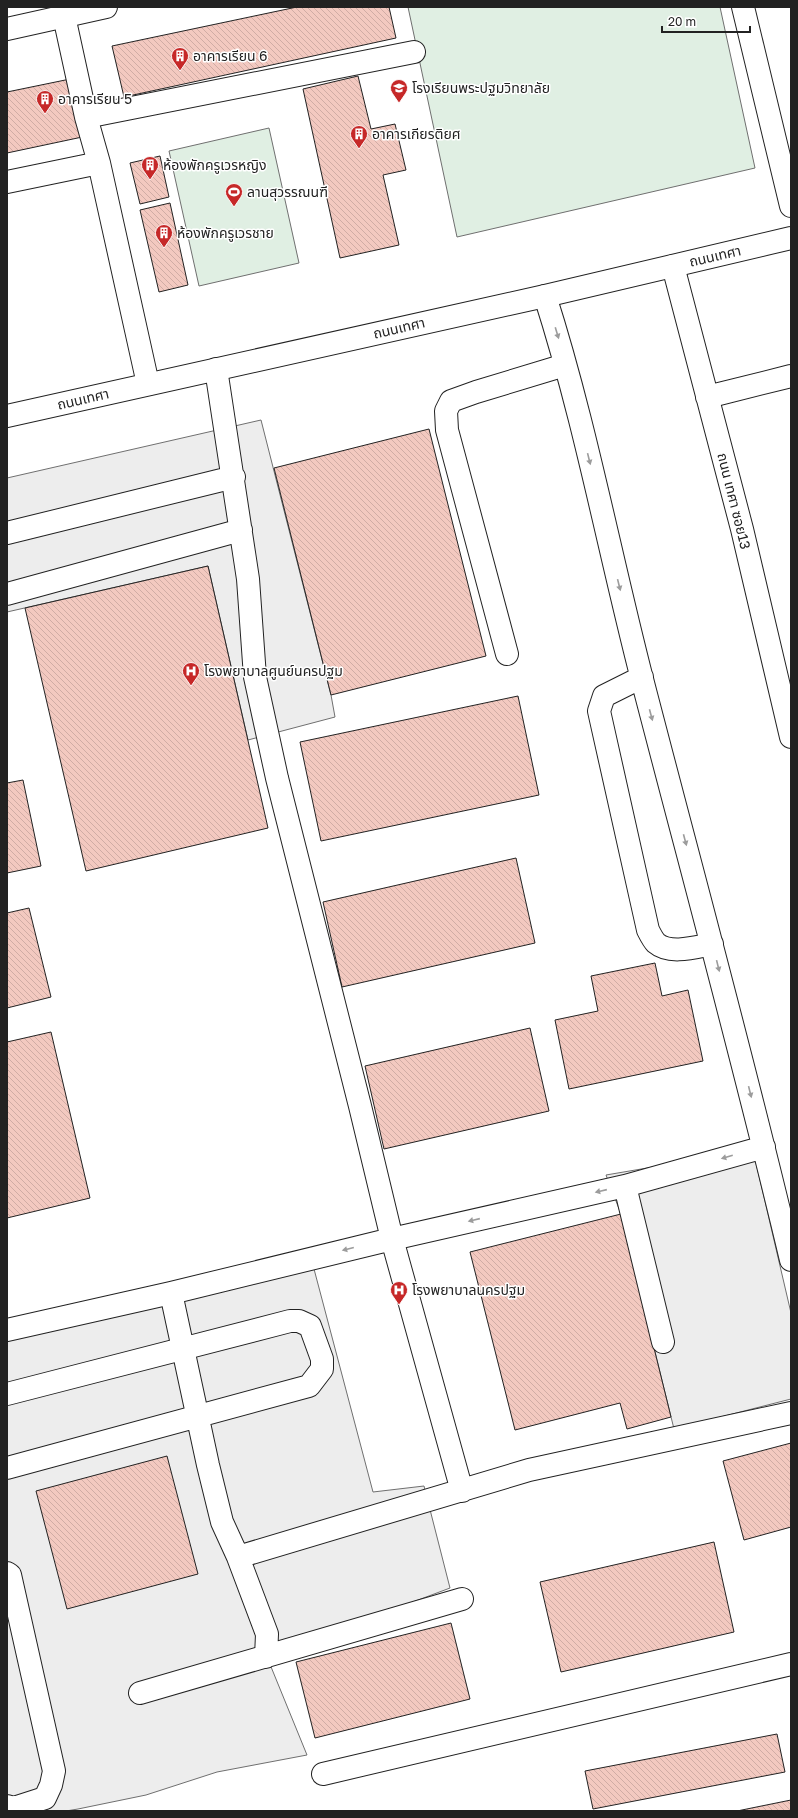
<svg xmlns="http://www.w3.org/2000/svg" width="798" height="1818" viewBox="0 0 798 1818" font-family="'Golos Text','Noto Sans Thai',sans-serif">
	<style>
		.pitch { fill: #e0efe3; stroke: #6f6f6f }
		.parking { fill: #ededed; stroke: #6f6f6f }
		.building { fill: url(#building-back-hatch); stroke: #222 }
		.lines { fill: none; stroke-linecap: round; stroke-linejoin: round }
		.minor-casing { stroke: #222; stroke-width: 24 }
		.major-casing { stroke: #222; stroke-width: 24 }
		.minor { stroke: #fff; stroke-width: 22 }
		.major { stroke: #fff; stroke-width: 22 }
		.oneway { fill: #9c9c9c }
		.labels { text-anchor: middle; stroke-width: 3; stroke-linejoin: round; paint-order: stroke }
		.poi-label { font-size: 14px; fill: #222; stroke: #fff; text-anchor: start }
		.street-label { font-size: 14px; fill: #222; stroke: #fff }
	</style>
	<defs>
		<pattern id="building-back-hatch" width="6" height="6" patternUnits="userSpaceOnUse"><rect width="6" height="6" fill="#f3c9c0"/><path d="M-1 5l2 2M0 0l6 6M5-1l2 2" fill="none" stroke="#d0aca5"/></pattern>
	</defs>
	<rect width="100%" height="100%" fill="#fff"/>
	<path class="pitch" d="M408,7H720L755,168L457,237Z
		M269,128L299,263L199,286L169,151Z"/>
	<path class="parking" d="M261,420L331,695L335,717L248,740L208,566L7,612V478Z
		M753,1150L791,1313V1399L674,1429L621,1214L606,1175Z
		M314,1269L373,1492L424,1486L450,1588L267,1657L307,1755L217,1772L146,1795L78,1809L66,1811H7V1340Z"/>
	<path class="building" d="M297,7H389L396,38L124,97L112,46Z
		M358,76L371,129L395,124L406,170L383,175L399,245L340,258L303,89Z
		M75,78L87,136L7,153V92Z
		M160,156L169,197L140,204L130,163Z
		M170,203L188,285L159,292L140,210Z
		M429,429L486,656L331,695L274,468Z
		M208,566L268,828L86,871L25,608Z
		M518,696L539,795L321,841L300,742Z
		M23,780L41,866L7,873V783Z
		M516,858L535,943L342,987L323,902Z
		M29,908L51,997L7,1008V913Z
		M655,963L662,996L688,990L703,1061L569,1089L555,1020L598,1011L591,976Z
		M530,1028L549,1111L384,1149L365,1066Z
		M51,1032L90,1198L7,1218V1042Z
		M621,1214L671,1417L627,1429L620,1403L515,1430L470,1252Z
		M791,1443V1527L744,1540L723,1461Z
		M167,1456L198,1574L67,1609L36,1491Z
		M714,1542L734,1632L561,1672L540,1582Z
		M451,1623L470,1699L315,1738L296,1662Z
		M777,1734L785,1772L593,1809L585,1771Z
		M791,1800V1811H737Z"/>
	<g class="lines">
		<defs>
			<path id="minor" d="M62,7L86,117L99,163L148,384
				M743,7L791,206
				M7,29L106,7
				M86,117L414,52
				M7,182L99,163
				M673,266L742,529L791,737
				M545,296C585,421 609,551 642,679C692,872 745,1065 791,1260
				M216,369L248,579L255,677L277,778L360,1106L392,1239L462,1491
				M707,397L791,376
				M7,533L234,477
				M7,594L241,530
				M507,654L447,430L446,411L451,401L476,392L565,365
				M642,677L604,696L599,711L648,930C650,934 653,940 656,943C670,955 696,947 712,944
				M625,1186L663,1342
				M171,1293L208,1465L222,1522L238,1557L529,1470L791,1413
				M7,1330L171,1293L392,1239L625,1186L764,1147
				M7,1394L290,1321H299L310,1326L322,1359V1369L309,1386L7,1468
				M238,1557L267,1634L266,1657
				M7,1573L10,1575L54,1771L51,1785L45,1798L14,1808L7,1806
				M140,1693L462,1599
				M323,1774L791,1664"/>
			<path id="major" d="M7,416L545,296L791,238"/>
		</defs>
		<use href="#minor" class="minor-casing"/>
		<use href="#major" class="major-casing"/>
		<use href="#minor" class="minor"/>
		<use href="#major" class="major"/>
	</g>
	<defs><path id="oneway-solid" d="M-6-.8H1V-3.2L6.5 0L1 3.2V.8H-6Z"/></defs>
	<g class="oneway">
		<use href="#oneway-solid" transform="translate(557 333) rotate(73)"/>
		<use href="#oneway-solid" transform="translate(589 459) rotate(76)"/>
		<use href="#oneway-solid" transform="translate(619 585) rotate(76)"/>
		<use href="#oneway-solid" transform="translate(651 715) rotate(75)"/>
		<use href="#oneway-solid" transform="translate(685 840) rotate(75)"/>
		<use href="#oneway-solid" transform="translate(718 966) rotate(76)"/>
		<use href="#oneway-solid" transform="translate(750 1092) rotate(76)"/>
		<use href="#oneway-solid" transform="translate(727 1157) rotate(164)"/>
		<use href="#oneway-solid" transform="translate(601 1191) rotate(167)"/>
		<use href="#oneway-solid" transform="translate(474 1220) rotate(167)"/>
		<use href="#oneway-solid" transform="translate(348 1249) rotate(166)"/>
	</g>
	<defs>
		<symbol id="building-pin" viewBox="-11 -11 22 30"><path d="M0 17L-7.5 6A9.5 9.5 0 1 1 7.5 6Z" fill="#c62828" stroke="#fff"/><path d="M-4-6H4V6H1V3H-1V6H-4ZM-2.5-4.3h1.7v1.8h-1.7ZM.8-4.3h1.7v1.8H.8ZM-2.5-1h1.7V.8h-1.7ZM.8-1h1.7V.8H.8Z" fill="#fff"/></symbol>
		<symbol id="school-pin" viewBox="-11 -11 22 30"><path d="M0 17L-7.5 6A9.5 9.5 0 1 1 7.5 6Z" fill="#c62828" stroke="#fff"/><path d="M0-5L7-2L0 1L-7-2ZM-4 1L0 2.5L4 1V4Q0 6-4 4Z" fill="#fff"/></symbol>
		<symbol id="stadium-pin" viewBox="-11 -11 22 30"><path d="M0 17L-7.5 6A9.5 9.5 0 1 1 7.5 6Z" fill="#c62828" stroke="#fff"/><path d="M0-5a6.5 5 0 1 0 0 10a6.5 5 0 1 0 0-10ZM-3.5-1.8h7v3.6h-7Z" fill="#fff"/></symbol>
		<symbol id="hospital-pin" viewBox="-11 -11 22 30"><path d="M0 17L-7.5 6A9.5 9.5 0 1 1 7.5 6Z" fill="#c62828" stroke="#fff"/><path d="M-5-5h3v3.5h4V-5h3V5h-3V1.5h-4V5h-3Z" fill="#fff"/></symbol>
	</defs>
	<g fill-rule="evenodd">
		<use href="#building-pin" x="170" y="46" width="20" height="27"/>
		<use href="#school-pin" x="389" y="78" width="20" height="27"/>
		<use href="#building-pin" x="35" y="89" width="20" height="27"/>
		<use href="#building-pin" x="349" y="124" width="20" height="27"/>
		<use href="#building-pin" x="140" y="155" width="20" height="27"/>
		<use href="#stadium-pin" x="224" y="182" width="20" height="27"/>
		<use href="#building-pin" x="154" y="223" width="20" height="27"/>
		<use href="#hospital-pin" x="181" y="661" width="20" height="27"/>
		<use href="#hospital-pin" x="389" y="1280" width="20" height="27"/>
	</g>
	<g class="labels">
		<g class="poi-label">
			<text x="193" y="61">อาคารเรียน 6</text>
			<text x="412" y="93">โรงเรียนพระปฐมวิทยาลัย</text>
			<text x="58" y="104">อาคารเรียน 5</text>
			<text x="372" y="139">อาคารเกียรติยศ</text>
			<text x="163" y="170">ห้องพักครูเวรหญิง</text>
			<text x="247" y="197">ลานสุวรรณนฑี</text>
			<text x="177" y="238">ห้องพักครูเวรชาย</text>
			<text x="204" y="676">โรงพยาบาลศูนย์นครปฐม</text>
			<text x="412" y="1295">โรงพยาบาลนครปฐม</text>
		</g>
		<g class="street-label">
			<text transform="translate(715 256) rotate(-13)" y="5">ถนนเทศา</text>
			<text transform="translate(399 328) rotate(-13)" y="5">ถนนเทศา</text>
			<text transform="translate(83 399) rotate(-13)" y="5">ถนนเทศา</text>
			<text transform="translate(734 501) rotate(76)" y="5">ถนน เทศา ซอย13</text>
		</g>
	</g>
	<rect width="798" height="1818" fill="none" stroke="#222222" stroke-width="16"/>
	<path d="M662 26v6h88v-6" fill="none" stroke="#222222" stroke-width="2"/>
	<text x="668" y="26" font-size="12" fill="#222222" stroke="#ffffff" stroke-width="3" paint-order="stroke">20 m</text>
</svg>
